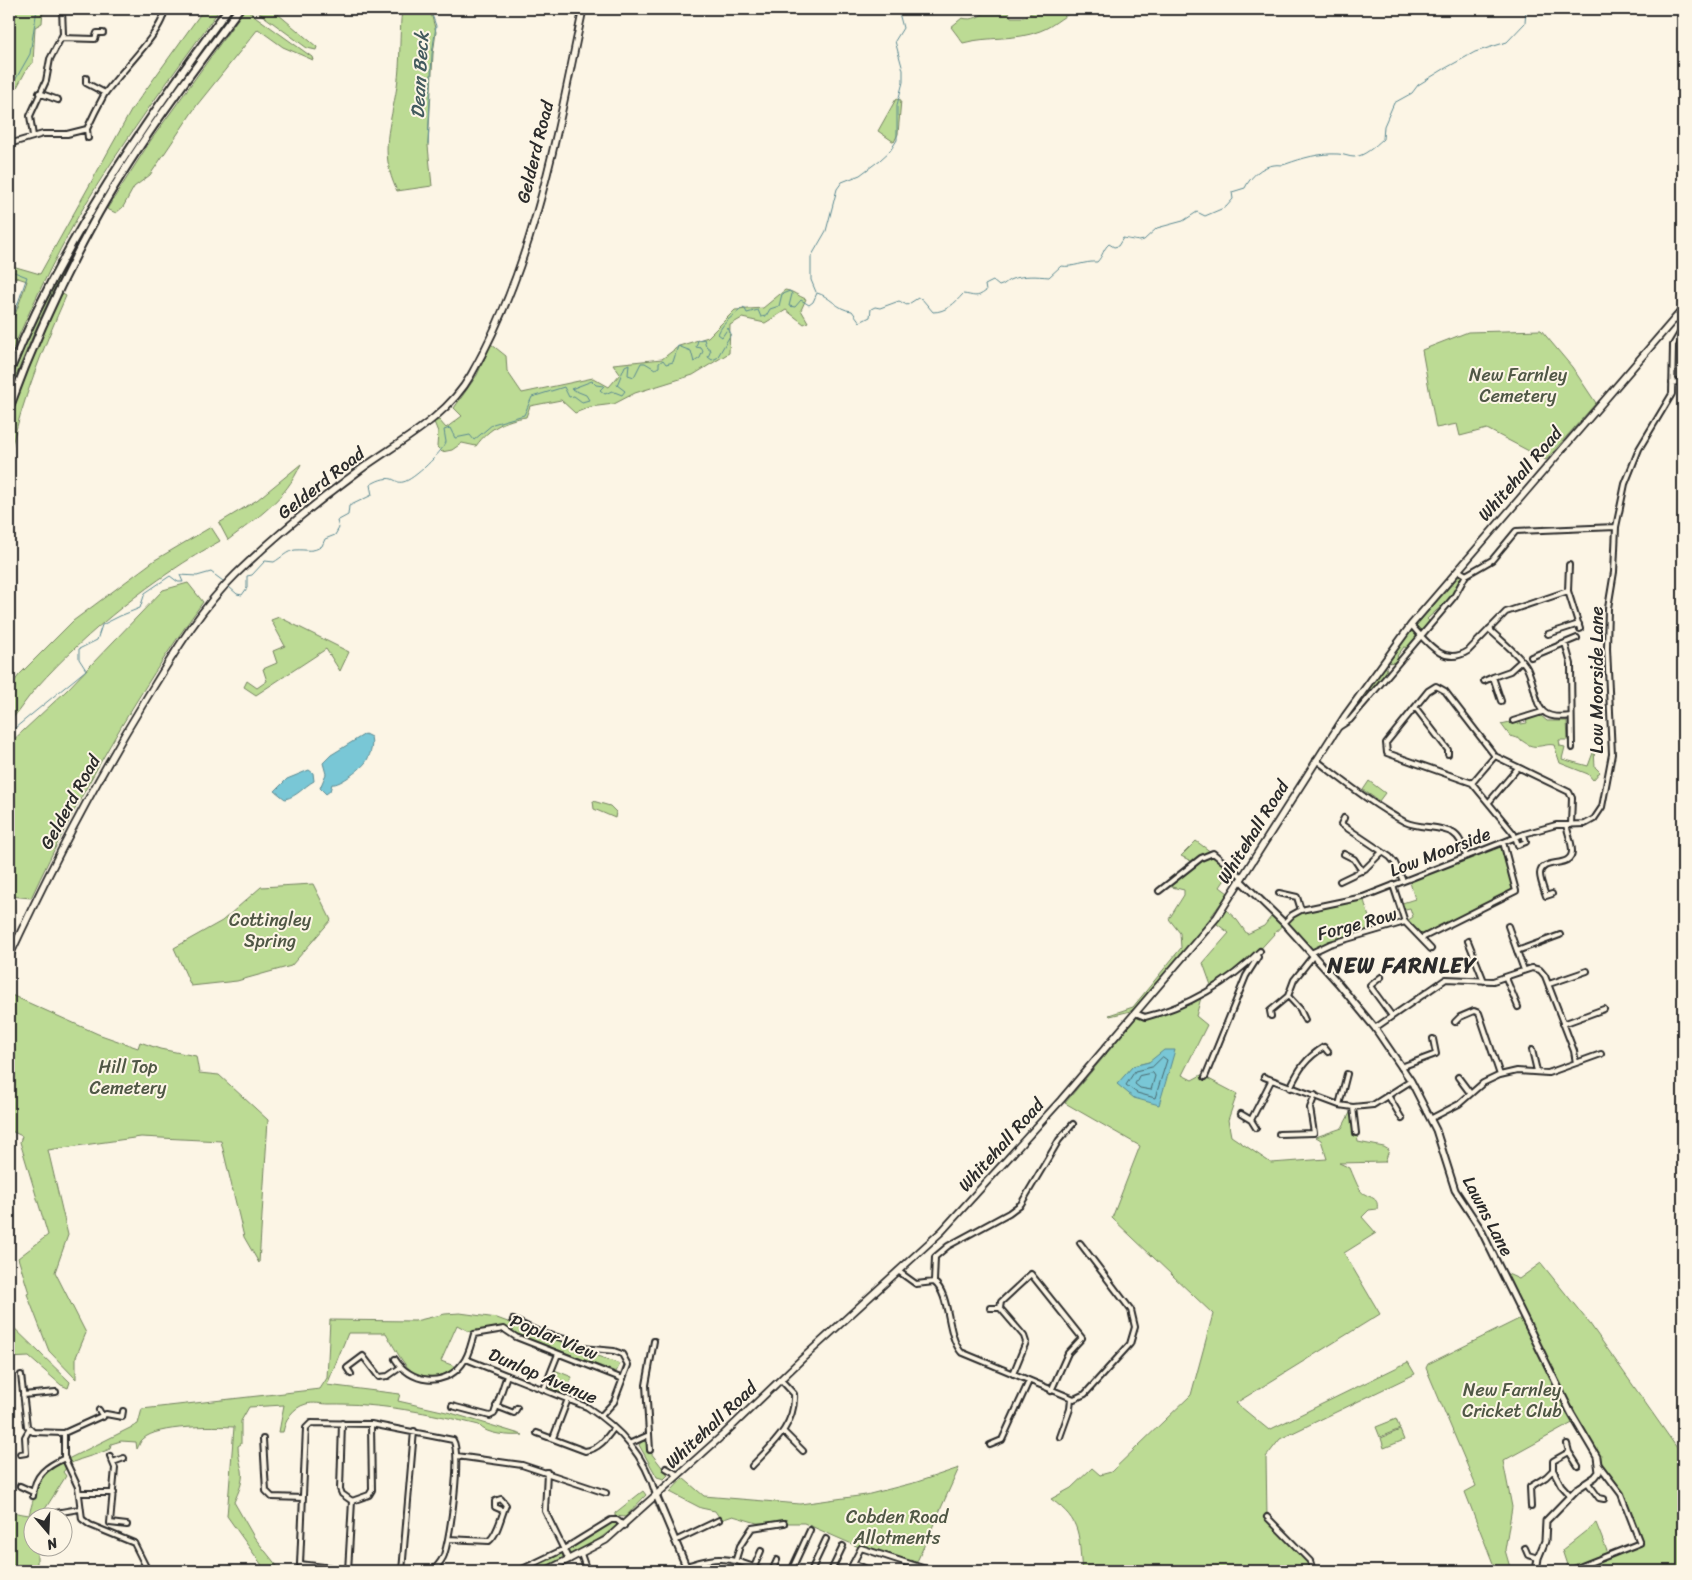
<svg xmlns="http://www.w3.org/2000/svg" width="1692" height="1580" viewBox="0 0 1692 1580" font-family="Sriracha,sans-serif">
	<style>
		.green { fill: #bcdb94; stroke: #748360; fill-rule: evenodd }
		.water { fill: #79c7d6; stroke: #5a8992 }
		.lines { fill: none; stroke-linecap: round; stroke-linejoin: round }
		.shore { stroke: #4a696f; stroke-width: 1 }
		.stream { stroke: #5a8992; stroke-width: 1 }
		.street-casing { stroke: #2b2b2b; stroke-width: 8 }
		.secondary-casing { stroke: #2b2b2b; stroke-width: 9 }
		.primary-casing { stroke: #2b2b2b; stroke-width: 9 }
		.highway-casing { stroke: #2b2b2b; stroke-width: 10 }
		.street { stroke: #fcf5e5; stroke-width: 4 }
		.secondary { stroke: #fcf5e5; stroke-width: 5 }
		.primary { stroke: #fcf5e5; stroke-width: 5.5 }
		.highway { stroke: #fcf5e5; stroke-width: 6 }
		.labels { text-anchor: middle; stroke-width: 4; stroke-linejoin: round; paint-order: stroke }
		.street-label { font-size: 18px; fill: #2b2b2b; stroke: #fcf5e5 }
		.park-label { font-size: 18px; fill: #4f5745; stroke: #fcf5e5 }
		.water-label { font-size: 19px; font-style: italic; fill: #425a5e; stroke: #fcf5e5 }
		.district-label { font-size: 22px; font-weight: bold; letter-spacing: 1px; fill: #2b2b2b; stroke: #fcf5e5 }
	</style>
	<rect width="100%" height="100%" fill="#fcf5e5"/>
	<filter id="ink" filterUnits="userSpaceOnUse"><feTurbulence type="fractalNoise" baseFrequency=".02" numOctaves="2"/><feDisplacementMap in="SourceGraphic" scale="10" xChannelSelector="R" yChannelSelector="G"/><feConvolveMatrix kernelMatrix="1 2 1 2 8 2 1 2 1" color-interpolation-filters="sRGB"/></filter>
	<g filter="url(#ink)">
		<path class="green" d="M16,9H43L42,23L35,27L33,63L28,67L9,102V44L12,23L9,21Z
			M204,9H220C172,76 121,143 79,215C53,261 30,309 9,358V332L27,281L9,275V265L40,274L132,109Z
			M233,9H235C193,69 149,128 109,189C68,253 37,323 9,393C10,376 28,340 36,323C88,209 161,110 233,9Z
			M245,9L312,57L313,60L283,47L258,29L197,105L150,175L134,187L123,207L116,213L107,209L151,140Z
			M254,9H272L317,47L316,50L307,48Z
			M402,9H430L436,32L433,54L428,146L432,186L397,191C378,151 391,126 397,86C401,61 399,34 402,9Z
			M990,9H1007L1011,17H1024L1038,9H1084C1064,12 1057,25 1040,31C1015,41 988,36 963,43L951,27L962,18C973,21 981,16 990,9Z
			M896,99L901,100L898,134L894,142L878,131Z
			M785,290C793,291 798,296 806,299L801,310L808,322L804,324L786,310L765,323L742,318L730,325L729,353L693,375L635,393L614,404L590,407L575,413L561,400L530,406L526,417C505,420 489,428 476,446L462,443L452,450L442,452L437,447L438,432L434,422L439,420L446,428L462,416L454,408L477,375L491,344L506,356L507,371L522,393L593,378L609,387L620,374L613,364L662,359L679,346L708,337L735,310L763,308Z
			M61,293L66,296C43,348 22,401 9,457V418L37,344Z
			M1541,330L1572,367L1596,403L1546,460L1487,429L1460,436L1457,424L1436,428L1422,350L1468,332Z
			M301,464C285,500 258,517 228,540L219,523L257,500Z
			M211,527L220,541C155,577 87,631 37,687C27,698 19,711 9,723V689L19,675L73,621L155,560Z
			M1460,575L1463,577L1453,596L1427,619L1430,622L1425,629L1417,630L1415,627Z
			M188,583L203,602C136,694 79,795 31,898L9,896V744L66,691L163,590Z
			M279,617L349,652L340,671L326,649L256,695L244,687L247,681L257,688L267,681L263,669L277,663L273,651L285,646L271,620Z
			M1412,630L1416,634V638L1407,648L1404,647L1397,656L1399,659L1396,662L1387,663Z
			M1385,665L1387,670L1383,676L1352,713Z
			M1540,715L1547,721H1567L1568,740H1559L1560,746L1565,747L1562,759L1588,766L1594,750L1595,767L1600,772L1593,780L1588,774L1560,763L1554,745C1546,743 1538,749 1529,745C1521,741 1521,738 1510,736L1501,724L1519,720L1521,724L1527,723L1526,718Z
			M1369,781L1385,793L1379,801L1363,790Z
			M593,801L610,806L616,812L615,818L594,809Z
			M1196,841L1230,866L1225,872L1228,875L1220,887L1228,893L1191,944L1135,1010L1110,1016L1109,1015L1133,1007L1181,948L1180,933L1169,919L1184,895V890L1168,886L1193,862L1181,856Z
			M1503,842L1516,891L1422,938L1405,922L1413,917L1410,908L1401,910L1399,904L1415,899L1409,879Z
			M313,884L331,920L291,966L237,981L191,986L174,948L222,921L261,887Z
			M1363,897L1373,931L1311,953L1284,923L1246,965L1212,988L1203,963L1229,933L1213,921L1223,907L1237,920L1247,934L1264,926L1274,913L1285,923L1301,910Z
			M9,994L98,1034L138,1048L140,1042L160,1049L196,1056L199,1073L219,1075L268,1120L259,1263L244,1237L221,1141L141,1137L48,1150L68,1235L55,1272L86,1333L76,1357V1379L49,1351L27,1294L29,1293L18,1258L48,1235L20,1142L22,1136L9,1130V1101L13,1095L9,1086Z
			M1202,994L1196,1016L1207,1025L1182,1075L1192,1080L1205,1073V1077L1237,1094L1228,1120L1231,1136L1271,1163L1327,1159L1321,1140L1316,1137L1342,1128L1353,1107L1358,1142L1384,1147L1389,1150L1385,1162L1339,1163L1350,1168C1353,1175 1356,1183 1360,1190C1365,1198 1380,1195 1377,1209L1369,1210L1362,1217L1376,1233L1344,1253L1380,1314L1236,1403L1269,1430L1408,1362L1415,1374L1280,1439L1266,1457L1267,1517L1310,1561L1313,1571H1082C1078,1535 1083,1522 1051,1499L1071,1488L1092,1468L1100,1475L1111,1472L1191,1395L1213,1314L1112,1218L1140,1146L1065,1103L1139,1015C1155,1022 1187,1001 1202,994ZM1149,1062L1118,1084L1133,1066Z
			M1541,1263L1590,1324L1677,1448L1683,1445V1571H1569L1562,1550L1596,1523L1609,1556L1640,1543L1621,1494L1605,1472L1576,1421L1503,1461L1512,1507L1505,1550L1511,1571H1496L1465,1492L1476,1486L1426,1368L1428,1364L1523,1317L1501,1271L1519,1279Z
			M460,1313L497,1318L548,1337L560,1339L586,1352L620,1364L616,1372L504,1329L474,1334L457,1325L441,1361L457,1367C415,1394 404,1364 386,1333H348L327,1385L400,1394L398,1401L451,1413L523,1435C511,1436 486,1435 479,1425C430,1413 380,1403 329,1404C322,1404 313,1402 306,1404C292,1408 286,1419 283,1432H279L284,1405L249,1407L241,1421V1444L238,1446C238,1455 240,1462 242,1470C244,1481 238,1493 234,1502L254,1537L281,1571H266L227,1516L234,1427C214,1426 157,1425 143,1439C140,1441 139,1446 137,1449L136,1442L121,1441L111,1444L110,1449C97,1455 84,1457 71,1463L68,1459L138,1424L142,1409L320,1389L327,1378L330,1320L415,1321L445,1314Z
			M9,1323L70,1382L68,1388L61,1385L29,1357L9,1358Z
			M552,1369L572,1377L564,1398L544,1389Z
			M1396,1419L1400,1429L1380,1437L1376,1427Z
			M1400,1430L1404,1440L1384,1448L1381,1438Z
			M642,1441L646,1442L648,1453H651L668,1475L664,1479L657,1477L639,1445Z
			M64,1463L67,1467L63,1472L66,1476L40,1517L32,1518V1529L28,1536L32,1535V1548H37V1571H9L11,1512L29,1515C35,1493 40,1469 64,1463Z
			M959,1468L915,1566L861,1548L804,1523H757L733,1516L721,1520L715,1511L701,1508L670,1492L683,1478L704,1496L800,1504L866,1495L917,1482Z
			M643,1491L646,1495L625,1517L615,1516V1513Z
			M612,1522L616,1523L617,1526L596,1541L571,1554L567,1553V1549Z
			M559,1553L563,1554L562,1558L536,1571H526L527,1569Z"/>
		<path class="water" d="M365,734L371,737C373,745 371,753 367,760C364,767 339,786 332,784L330,791L326,794L320,788L326,774L323,763L331,755Z
			M309,770L313,773L314,781C303,787 298,796 285,799L275,791L287,779Z
			M1164,1050H1175L1159,1105L1134,1098L1117,1084L1133,1066L1149,1062Z"/>
		<g class="lines">
			<path class="shore" d="M1163,1057L1167,1060L1155,1098L1137,1093L1126,1085L1135,1071L1152,1067Z
				M1153,1073L1155,1076L1151,1090L1140,1088L1135,1084L1139,1076Z"/>
			<path class="stream" d="M9,91L30,54L37,9
				M428,144L432,54L436,26L430,9
				M9,270L27,277L9,329
				M816,292L811,280V257L826,231L837,189L842,182L860,175L880,160L890,151L897,140V105L903,82V70L895,41L903,28L898,9
				M229,587L237,594L242,595L247,588V576L252,575L265,561L274,562C281,558 287,551 295,550C307,549 312,553 322,546L325,539L335,535L339,528L337,521L348,515L349,506L372,495L370,485C376,481 385,477 392,479C397,481 398,483 403,482C414,480 442,452 446,442L444,430L450,428L455,438L470,435L474,440L493,424L524,415L532,397L564,387L569,397L574,396L582,402L589,400L586,395L571,389L592,381L596,385L604,386L600,390L605,394L612,391L622,395L625,391L617,385L625,366L629,364L628,375L634,377L641,363H645L655,369L659,367V363L663,360L666,364L673,362L678,346L691,351L694,362L700,358L703,351L701,348L696,347L698,340L704,339L706,346L711,350L708,357L712,360L717,358L731,334L728,328L722,337L718,334C723,322 734,315 744,307L747,313L758,310L761,317L766,316L770,309L779,306L782,294L790,291L792,294L789,306L795,307L801,300L809,305L813,302L817,293C830,296 837,310 852,311L860,322L870,317L871,309L875,307L880,308L899,301L907,305L918,298L922,299L933,312C946,312 955,303 963,294C974,295 976,299 986,291L985,285L993,281L999,286C1005,285 1007,280 1012,279C1025,275 1036,276 1049,277L1061,266C1073,268 1084,261 1097,262C1103,256 1103,249 1109,244L1114,247L1118,246L1123,238L1139,241L1144,240L1157,228L1183,221L1197,212L1205,216L1226,207L1233,199L1232,192L1245,188C1250,177 1262,166 1274,165C1278,164 1282,166 1286,164C1303,158 1319,153 1338,154C1343,154 1349,157 1354,157C1365,156 1375,146 1383,139L1384,126L1394,103L1412,93L1418,85L1444,69L1475,52L1507,42L1525,23L1526,11L1530,9
				M9,729L15,728L86,670L79,659V649L97,640L102,625L120,616L140,608L145,593L170,576L178,582H183L180,575L197,576L211,572L223,581"/>
			<defs>
				<path id="street" d="M114,11L116,9
					M61,38L95,39L97,33H103
					M86,78V83L105,93
					M39,93L58,100
					M87,129L88,138
					M33,136L30,116L46,81L50,59L63,34L62,9
					M9,144L43,134H67L87,129C92,118 98,106 104,95C116,76 167,28 164,9
					M1672,383L1683,381
					M1569,565L1568,591L1580,629
					M1458,570L1466,575L1492,560L1516,531L1616,527
					M1411,625C1427,642 1443,667 1468,651L1506,612L1568,591
					M1489,629C1500,640 1521,656 1527,668C1541,697 1530,722 1571,716
					M1548,634L1579,624
					M1565,643L1571,664L1572,748
					M1531,657L1577,638
					M1484,681L1493,677
					M1501,701L1493,677L1510,671L1521,661
					M1415,707L1448,750V754
					M1513,721L1542,712
					M1339,727L1350,720L1454,597L1466,575
					M1316,760C1345,782 1373,805 1405,822C1420,829 1438,825 1453,833C1461,838 1463,847 1466,856
					M1472,783L1495,756
					M1489,802L1517,769
					M1344,818L1341,824L1390,857L1395,863L1403,881
					M1524,834L1526,842L1518,845L1514,834L1472,783L1387,753L1386,743L1428,691L1436,686L1445,691L1495,756L1569,792L1572,798L1571,825
					M1344,854L1354,859L1362,871
					M1340,881L1365,869L1381,853
					M1393,885L1405,922
					M1159,891L1201,858L1213,853L1241,876
					M1279,893L1297,897L1301,910
					M1552,894L1546,896C1544,890 1540,880 1540,874C1541,857 1572,869 1572,851C1572,843 1568,833 1566,825
					M1284,923L1292,915L1301,910L1363,897L1524,834L1556,825L1585,824L1594,819L1602,807L1612,754L1607,648L1608,608L1614,572L1616,527L1625,484L1639,449L1672,394L1673,345L1683,328
					M1508,926L1524,970
					M1422,938L1516,891L1503,842
					M1468,941L1484,981
					M1517,951L1560,935
					M1311,953L1330,944L1405,922L1431,949
					M1381,977L1370,986L1392,1016
					M1506,978L1518,1007
					M1549,984L1587,971
					M1135,1013L1145,1017C1186,1007 1230,982 1260,951
					M1271,1016L1270,1011L1288,996
					M1305,1020L1300,1009L1288,996L1294,980L1313,956
					M1455,1022L1460,1017L1474,1011L1479,1013L1500,1075
					M1563,1024L1604,1009
					M1375,1028L1446,979L1493,981L1532,968L1540,970L1545,976L1574,1051L1576,1063L1548,1073L1517,1071L1500,1075L1483,1083L1459,1104L1432,1118
					M1532,1050L1537,1071
					M1576,1063L1601,1054
					M1401,1067L1436,1054L1433,1039
					M1205,1077L1246,976L1258,957L1256,955
					M1264,1077L1339,1105L1353,1107L1373,1105L1411,1081
					M1458,1077L1470,1093
					M1290,1088C1299,1069 1306,1058 1324,1047L1328,1052
					M1389,1097L1402,1119
					M1339,1105L1347,1074
					M1353,1107L1356,1133
					M1241,1114L1251,1120
					M1256,1128L1251,1120L1271,1081
					M1279,1134L1314,1133L1310,1108L1315,1095
					M898,1271L916,1284L934,1282C951,1295 946,1334 961,1352L1074,1399L1085,1394L1130,1344L1135,1327L1131,1310L1080,1243
					M934,1282L935,1257L948,1246L1009,1213L1021,1204L1059,1140L1073,1124
					M990,1308H1000
					M513,1320L539,1332L565,1339L582,1348L614,1351L622,1354L628,1365L614,1402L601,1416
					M395,1359C410,1383 444,1388 462,1364C469,1356 471,1344 474,1334L504,1329L516,1337L623,1379
					M466,1359L587,1407C621,1429 645,1456 656,1495
					M351,1374L347,1368L363,1356L379,1377L388,1376L401,1367
					M1013,1374L1026,1342L1024,1336L1000,1308L1001,1302L1031,1274L1082,1338L1068,1353L1051,1391
					M21,1375L27,1426L33,1432L64,1433L106,1414L122,1417L123,1411
					M544,1389L558,1354
					M23,1395L56,1392
					M452,1406L490,1416L494,1414L507,1375
					M496,1406L514,1413L517,1408
					M99,1410L103,1417
					M342,1423L340,1489L342,1494L352,1501
					M784,1432L803,1451
					M64,1433V1457L78,1487L82,1519L90,1525L134,1543L148,1571
					M537,1433L585,1451C599,1449 606,1439 614,1428
					M1060,1437L1070,1409L1071,1398
					M553,1438L568,1399
					M263,1439L266,1491L272,1497L303,1498
					M631,1443L649,1435
					M1567,1444L1569,1452
					M990,1445L1002,1440L1029,1381
					M650,1450L646,1385L654,1341
					M20,1454L26,1453L25,1437L29,1430
					M110,1456L115,1468L110,1523L127,1525
					M457,1456L522,1465L606,1493
					M113,1462L124,1458
					M752,1466C772,1445 796,1425 794,1394L781,1380
					M666,1468L678,1475
					M1553,1470V1461L1569,1452L1578,1466
					M547,1472L545,1511L569,1560
					M1588,1483L1599,1498L1604,1499
					M20,1486L33,1492
					M79,1493H114
					M33,1496C34,1475 47,1466 65,1458
					M352,1501L369,1495L372,1490L371,1424
					M1531,1507L1530,1487L1546,1477L1553,1470L1561,1485L1570,1495
					M56,1513L79,1509
					M1267,1517L1310,1561L1313,1571
					M448,1539L489,1541C498,1534 501,1516 506,1505L501,1499L495,1501V1507L502,1510
					M675,1541L719,1520
					M1525,1548L1528,1555L1538,1558
					M581,1554L587,1571
					M736,1559L740,1546L752,1528L784,1523
					M853,1563L871,1571
					M754,1567L761,1551
					M348,1570L300,1564L306,1428L311,1423L371,1424L453,1440C462,1454 450,1537 444,1555C442,1561 437,1566 433,1571
					M130,1571L146,1568
					M348,1571L352,1501
					M402,1571L414,1431
					M518,1571L564,1549L611,1520H617L624,1526
					M672,1571C710,1558 724,1552 762,1571
					M772,1571L777,1560
					M791,1571L810,1530
					M811,1571L826,1539
					M831,1571L843,1546
					M849,1571L861,1548L932,1571
					M1569,1571L1640,1543L1621,1494L1599,1465"/>
				<path id="secondary" d="M1240,880L1284,923L1338,983L1375,1028L1411,1081L1436,1130L1455,1190L1480,1228L1571,1413L1597,1457L1599,1472L1595,1477L1577,1489L1546,1521L1545,1541L1538,1558L1536,1571
					M656,1495L688,1571"/>
				<path id="primary" d="M9,957C50,869 95,782 146,699C173,655 199,610 236,574C276,535 319,500 364,467C402,440 447,417 471,375C535,263 557,133 583,9
					M546,1571L606,1540L724,1434L803,1358L942,1231L1061,1100L1217,917L1345,716L1411,625L1683,309"/>
				<path id="highway" d="M9,373C63,240 144,123 228,9
					M9,409C32,346 60,284 92,225C132,151 188,77 239,9"/>
			</defs>
			<use href="#street" class="street-casing"/>
			<use href="#secondary" class="secondary-casing"/>
			<use href="#primary" class="primary-casing"/>
			<use href="#highway" class="highway-casing"/>
			<use href="#street" class="street"/>
			<use href="#secondary" class="secondary"/>
			<use href="#primary" class="primary"/>
			<use href="#highway" class="highway"/>
		</g>
	</g>
	<g class="labels">
		<g class="street-label">
			<text transform="translate(535 152) rotate(-76)" y="6">Gelderd Road</text>
			<text transform="translate(1520 474) rotate(-49)" y="6">Whitehall Road</text>
			<text transform="translate(321 483) rotate(-38)" y="6">Gelderd Road</text>
			<text transform="translate(1597 680) rotate(-90)" y="6">Low Moorside Lane</text>
			<text transform="translate(70 802) rotate(-61)" y="6">Gelderd Road</text>
			<text transform="translate(1253 832) rotate(-58)" y="6">Whitehall Road</text>
			<text transform="translate(1440 852) rotate(-21)" y="6">Low Moorside</text>
			<text transform="translate(1357 924) rotate(-15)" y="6">Forge Row</text>
			<text transform="translate(1001 1145) rotate(-48)" y="6">Whitehall Road</text>
			<text transform="translate(1488 1216) rotate(62)" y="6">Lawns Lane</text>
			<text transform="translate(554 1337) rotate(22)" y="6">Poplar View</text>
			<text transform="translate(543 1376) rotate(23)" y="6">Dunlop Avenue</text>
			<text transform="translate(711 1425) rotate(-43)" y="6">Whitehall Road</text>
		</g>
		<g class="park-label">
			<text x="1518" y="381">New Farnley<tspan x="1518" dy="21">Cemetery</tspan></text>
			<text x="270" y="926">Cottingley<tspan x="270" dy="21">Spring</tspan></text>
			<text x="128" y="1073">Hill Top<tspan x="128" dy="21">Cemetery</tspan></text>
			<text x="1512" y="1396">New Farnley<tspan x="1512" dy="21">Cricket Club</tspan></text>
			<text x="897" y="1523">Cobden Road<tspan x="897" dy="21">Allotments</tspan></text>
		</g>
		<g class="water-label">
			<text transform="translate(419 75) rotate(-87)" y="7">Dean Beck</text>
		</g>
		<g class="district-label">
			<text x="1402" y="973">NEW FARNLEY</text>
		</g>
	</g>
	<rect width="1692" height="1580" fill="none" stroke="#fcf5e5" stroke-width="30"/>
	<rect x="15" y="15" width="1662" height="1550" fill="none" stroke="#2b2b2b" stroke-width="2" filter="url(#ink)"/>
	<g transform="translate(48 1532) rotate(161)"><circle r="24" fill="#fcf5e5" stroke="#a8a49b"/>
	<path d="M0-4L9 19L0 12L-9 19Z" fill="#2b2b2b"/>
	<text y="-8" font-size="14" font-weight="bold" text-anchor="middle" fill="#2b2b2b">N</text>
	</g>
</svg>
